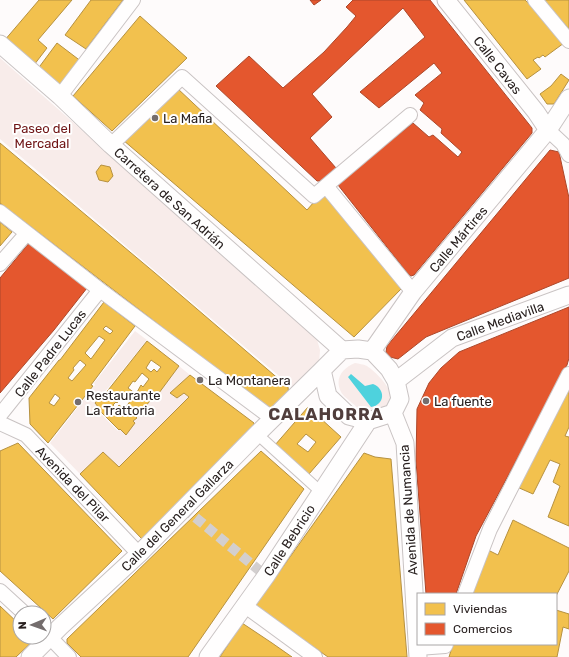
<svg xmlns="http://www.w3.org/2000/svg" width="569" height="657" viewBox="0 0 569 657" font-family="Rubik,sans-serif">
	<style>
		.green { fill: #f8ecea }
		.water { fill: #4ed2dd }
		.homes { fill: #f2c14e; stroke: #b69140; fill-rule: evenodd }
		.shops { fill: #e4572e; stroke: #ac472a }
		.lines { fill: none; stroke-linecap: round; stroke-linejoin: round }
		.pedestrian-tunnel { stroke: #d3cfcf; stroke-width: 10; stroke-dasharray: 10 5; stroke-linecap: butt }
		.pedestrian-casing { stroke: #c9c3c3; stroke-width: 12 }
		.minor-casing { stroke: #c9c3c3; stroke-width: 16 }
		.tertiary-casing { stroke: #c9c3c3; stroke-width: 19 }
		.pedestrian { stroke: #fffefe; stroke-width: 10 }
		.minor { stroke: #fffefe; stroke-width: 14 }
		.tertiary { stroke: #fffefe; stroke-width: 17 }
		.poi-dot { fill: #746d6d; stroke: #fff; stroke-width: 1.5 }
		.labels { text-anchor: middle; stroke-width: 4; stroke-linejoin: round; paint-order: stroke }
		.street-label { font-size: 13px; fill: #292120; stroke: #fff }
		.poi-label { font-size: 13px; fill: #292120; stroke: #fff; text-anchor: start }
		.park-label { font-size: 13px; fill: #6f1415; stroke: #fff }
		.district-label { font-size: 17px; font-weight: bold; letter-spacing: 1px; fill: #503e3c; stroke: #fff }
	</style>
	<rect width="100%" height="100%" fill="#fefbfb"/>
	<path class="green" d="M0,58L316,336L320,350L319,364L292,387L0,139Z
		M135,331L147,340L95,404L98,408L97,410L118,431L120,429L126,435L135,423L133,421L137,418L135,416L140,413L154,396L156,397L179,366L190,375L170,393L177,398L184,393L189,397L119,467L103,452L80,474L50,443L95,385L94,383Z
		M355,363C359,364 363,364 367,366C378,374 401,395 385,408C379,414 368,414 361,411C358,409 355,405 352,403C348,399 343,396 341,392C334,378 343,368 355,363Z"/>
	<path class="water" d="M351,374L365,386L373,384C386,389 385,405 371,407L348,377Z"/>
	<path class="homes" d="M39,0H72L38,40L47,48L34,65L4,41Z
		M91,0H123L86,49L65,35Z
		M464,0H525L541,15L564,43L545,57L543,55L539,58L538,57L533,60L541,69L527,79Z
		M544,0H569V29L554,12Z
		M140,16L187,58L112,131L73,96Z
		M57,43L82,62L61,91L37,70Z
		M561,74L569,80L554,104H547L540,94L551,86Z
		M177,88L307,210L314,202L326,193L402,288L354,337L123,140Z
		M0,143L155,273L288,387L289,397L273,412L0,203Z
		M101,165L110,167L113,176L108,182L99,180L96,172Z
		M0,222L12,232L0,246Z
		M104,302L135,326L91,385L93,386L48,443L30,424L29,398L59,360H60ZM106,326L113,331L110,334L103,329ZM99,336L105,340L91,359L85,353ZM80,360L86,365L72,381L68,378L74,370L73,368ZM55,394L60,398L54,406L49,403Z
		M147,341L179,366L156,397L154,396L140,413L135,416L137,418L133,421L135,423L126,435L120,429L119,430L98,409L99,408L95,403L100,397L102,398L105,394ZM151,360L161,367L157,372L154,369L151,372L146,368ZM142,373L149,379L143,387L141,385L136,394L128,388L133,381L135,382ZM124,393L132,399L124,409L119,405L116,409L113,405L116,402L117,403Z
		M190,375L254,423V433L142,539L80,474L103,452L119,467L189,397L184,393L177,398L170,393Z
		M569,383V427L565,436L569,437V526L548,517L560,486L553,482L560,464L550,460L533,494L517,487Z
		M308,407L341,437L309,474L275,445ZM306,434L316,442L308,452L297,444Z
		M18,443L122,551L53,619L0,571V451Z
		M261,451L304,489L188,657H81L67,643V639Z
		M364,453L375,457L391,459L407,657H328L255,606Z
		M513,520L569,548V571L556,596V594H470L488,550L498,555Z
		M0,606L20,625V637H33L35,639L16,657H0Z
		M556,610L569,614V629L563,627L557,657H449L453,644H556Z
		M242,623L272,643L292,657H220Z"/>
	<path class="shops" d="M310,0H321L314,5Z
		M353,0H430L532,128V133L414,275L411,276L409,275L338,185L339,182L413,123L429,137L433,135L458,157L462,152L441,133L442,129L420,110L424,103L415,95L442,73L434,63L379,108L360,92L425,37L403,8L312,94L332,117L310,138L336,168L322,181H317L216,86L249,56L283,88L324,52L347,27L356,16L346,7Z
		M550,150L559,152L569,198V278L426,337L398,359L390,357L386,352L387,346Z
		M29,243L87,288L54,330L0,393V278Z
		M569,307V358L567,365L476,536L456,594H426L416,461L417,409L429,383L441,368L459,352Z"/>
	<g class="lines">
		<path class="pedestrian-tunnel" d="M184,508L266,576"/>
		<defs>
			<path id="pedestrian" d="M257,434L321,492"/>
			<path id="minor" d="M535,0L569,41
				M60,96L133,0
				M548,130L563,144L569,155
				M111,145L182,77L314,196L410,115
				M326,186L413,292
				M0,212L100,290L273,419
				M0,264L27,233
				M0,415L100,290
				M0,423L26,435L139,554
				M0,591L24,613
				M465,594L490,529L569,374
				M244,605L315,657
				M44,631L69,657
				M418,648L445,646L446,644"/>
			<path id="tertiary" d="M446,0L536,112L548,130
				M0,44L60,96L111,145L342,350
				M358,349L372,351L389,369L396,381L400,399L393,413L368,421L349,416L328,396L322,370L342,350Z
				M372,351L413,292L548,130L569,98
				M396,381L452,338L569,295
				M393,413L405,443L418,657
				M30,657L61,626L139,554L257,434L322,370
				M208,657L266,576L368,421"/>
		</defs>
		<use href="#pedestrian" class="pedestrian-casing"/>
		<use href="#minor" class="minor-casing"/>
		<use href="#tertiary" class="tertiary-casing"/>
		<use href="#pedestrian" class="pedestrian"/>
		<use href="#minor" class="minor"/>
		<use href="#tertiary" class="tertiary"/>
	</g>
	<g class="poi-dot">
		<circle cx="155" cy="118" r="4"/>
		<circle cx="200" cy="380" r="4"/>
		<circle cx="426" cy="401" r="4"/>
		<circle cx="78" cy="402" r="4"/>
	</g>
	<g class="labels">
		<g class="street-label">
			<text transform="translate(498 65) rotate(52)" y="5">Calle Cavas</text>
			<text transform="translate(170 198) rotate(42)" y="5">Carretera de San Adrián</text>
			<text transform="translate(458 239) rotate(-50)" y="5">Calle Mártires</text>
			<text transform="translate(500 321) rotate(-20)" y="5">Calle Mediavilla</text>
			<text transform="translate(50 353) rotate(-52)" y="5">Calle Padre Lucas</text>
			<text transform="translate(73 484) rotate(46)" y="5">Avenida del Pilar</text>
			<text transform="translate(408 510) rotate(-94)" y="5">Avenida de Numancia</text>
			<text transform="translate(177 515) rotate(-45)" y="5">Calle del General Gallarza</text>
			<text transform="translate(289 540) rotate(-57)" y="5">Calle Bebricio</text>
		</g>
		<g class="poi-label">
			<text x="163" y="123">La Mafia</text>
			<text x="208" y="385">La Montanera</text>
			<text x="86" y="400">Restaurante<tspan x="86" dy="15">La Trattoria</tspan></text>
			<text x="434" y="406">La fuente</text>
		</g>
		<g class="park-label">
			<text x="42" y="133">Paseo del<tspan x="42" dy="15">Mercadal</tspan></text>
		</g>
		<g class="district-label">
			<text x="326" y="420">CALAHORRA</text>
		</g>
	</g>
	<rect x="417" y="593" width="140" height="52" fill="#ffffff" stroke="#a9a6a6"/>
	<rect x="425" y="603" width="20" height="12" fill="#f2c14e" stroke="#a9a6a6"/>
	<text x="453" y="613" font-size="12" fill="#292120">Viviendas</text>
	<rect x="425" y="623" width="20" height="12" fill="#e4572e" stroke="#a9a6a6"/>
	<text x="453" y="633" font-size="12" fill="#292120">Comercios</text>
	<g transform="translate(32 625) rotate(268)"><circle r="19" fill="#ffffff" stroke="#a9a6a6"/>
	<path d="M0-3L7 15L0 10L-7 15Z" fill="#746d6d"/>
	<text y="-6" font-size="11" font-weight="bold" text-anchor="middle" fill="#292120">N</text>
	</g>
</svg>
